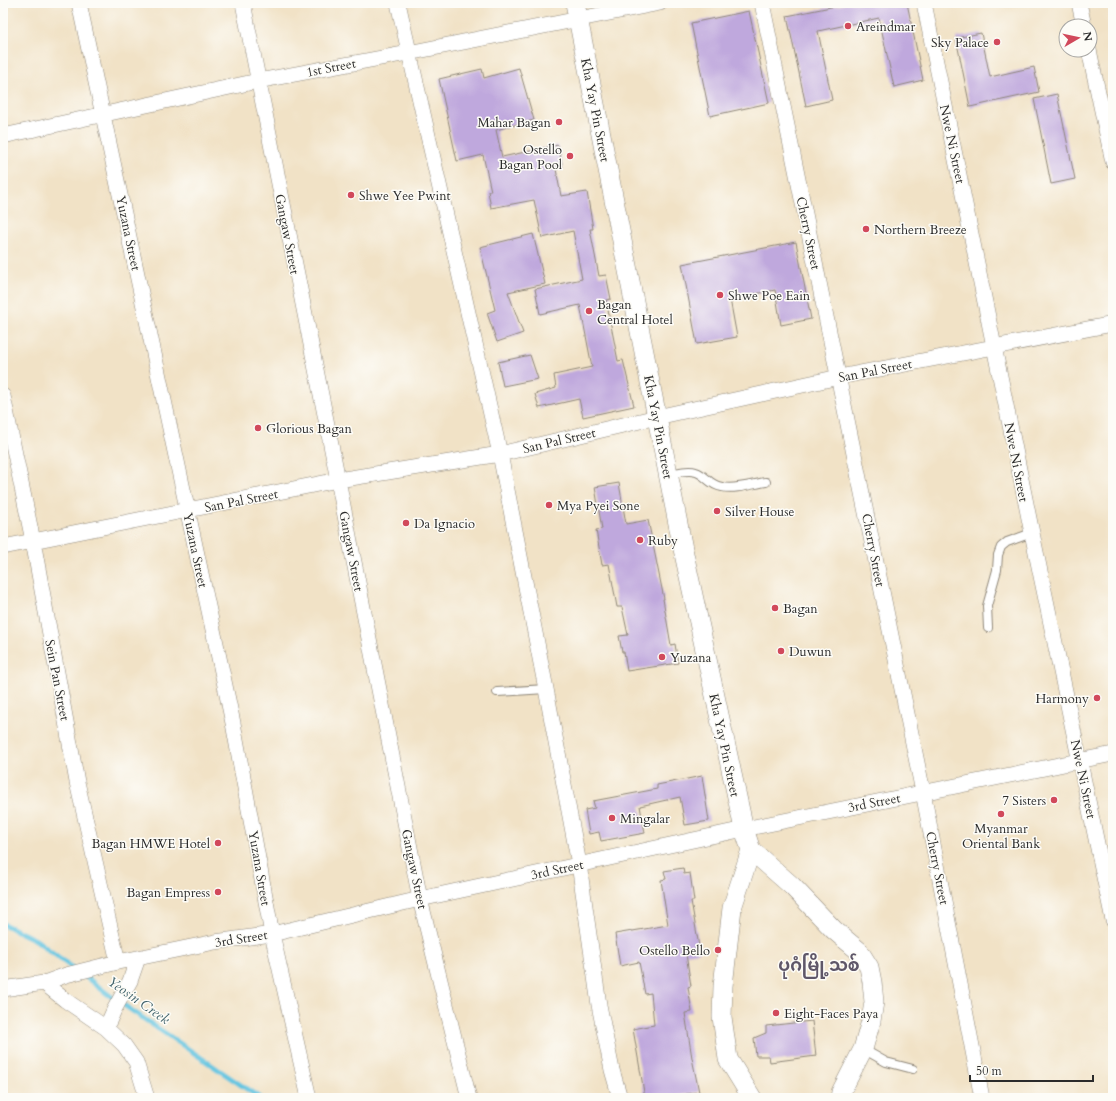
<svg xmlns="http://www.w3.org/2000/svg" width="1116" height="1101" viewBox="0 0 1116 1101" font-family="Cardo,'Noto Sans Myanmar',serif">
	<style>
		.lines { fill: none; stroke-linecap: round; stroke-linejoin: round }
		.stream { stroke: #62c4e0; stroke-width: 5 }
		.building { fill: #bfa8dd }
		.service-casing { stroke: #8e8678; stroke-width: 10 }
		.minor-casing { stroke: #8e8678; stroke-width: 16 }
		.tertiary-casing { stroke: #8e8678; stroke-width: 20 }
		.service { stroke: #fff; stroke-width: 8 }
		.minor { stroke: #fff; stroke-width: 15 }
		.tertiary { stroke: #fff; stroke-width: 19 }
		.poi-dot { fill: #d1495b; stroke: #fdfcf7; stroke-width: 1.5 }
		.labels { text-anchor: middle; stroke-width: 3; stroke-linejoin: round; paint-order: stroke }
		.poi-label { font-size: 13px; fill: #2b2b2b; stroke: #fdfcf7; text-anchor: start }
		.street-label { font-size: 13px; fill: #2b2b2b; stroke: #fdfcf7 }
		.water-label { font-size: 14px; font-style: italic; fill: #3e616a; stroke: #fdfcf7 }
		.district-label { font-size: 17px; font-weight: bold; fill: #5f5769; stroke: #fdfcf7 }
	</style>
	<rect width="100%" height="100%" fill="#fdfcf7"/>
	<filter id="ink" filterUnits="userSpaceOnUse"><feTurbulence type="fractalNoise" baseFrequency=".025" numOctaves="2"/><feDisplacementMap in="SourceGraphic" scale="8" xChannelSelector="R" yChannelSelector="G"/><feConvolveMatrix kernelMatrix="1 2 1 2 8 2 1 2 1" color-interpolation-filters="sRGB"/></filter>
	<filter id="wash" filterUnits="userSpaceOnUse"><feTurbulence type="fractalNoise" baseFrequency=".012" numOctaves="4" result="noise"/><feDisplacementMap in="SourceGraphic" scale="16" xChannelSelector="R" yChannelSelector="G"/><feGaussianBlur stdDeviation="0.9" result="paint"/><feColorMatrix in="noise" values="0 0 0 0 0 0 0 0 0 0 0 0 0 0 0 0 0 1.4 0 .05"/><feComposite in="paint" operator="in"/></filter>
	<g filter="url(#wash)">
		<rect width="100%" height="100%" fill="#f1e2c6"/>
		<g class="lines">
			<path class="stream" d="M3,924L36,940L75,970
				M82,974L109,995L260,1098"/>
		</g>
		<g id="blocks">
			<path class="building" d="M850,3H907L923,80L894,87L879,18L818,31L832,100L806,106L787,16Z
				M749,11L769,103L710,116L691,23Z
				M981,33L990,77L1034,67L1039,92L970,107L956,38Z
				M519,68L534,120L496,130L502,157L558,145L563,168L556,169L561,196L587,192L593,229H590L599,276L606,275L611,299L606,300L618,361L623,360L634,406L583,417L579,399L539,408L535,394L556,388L554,375L592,367L580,305L540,314L535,289L582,279L573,231L542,238L534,200L491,208L488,191H491L483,155L457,161L439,79L482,69L484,78Z
				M1057,94L1075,179L1051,184L1034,99Z
				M533,234L545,284L508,292L523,333L497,342L487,313L495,310L480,247Z
				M796,242L811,319L781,325L775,290L730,299L737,337L697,344L682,264Z
				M530,355L538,379L503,386L498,362Z
				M619,483L626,524L648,520L664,599H663L671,645L675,644L678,663L627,671L624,652H622L619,636L628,635L622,607H617L609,564L602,565L596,530L602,529L595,487Z
				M702,776L709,821L685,825L680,797L640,806L645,833L601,841L599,832L589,834L585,810L595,808L593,801L657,789V785Z
				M683,868L684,874L690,873L694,901H691L700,952L686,954L691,986L688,987L692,1012L685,1013L692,1058L699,1092L664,1098H645L633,1029L654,1025L651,993L645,994L639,962L620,966L615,934L668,925L661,880L666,879L664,871Z
				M812,1021L816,1056L770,1062L769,1056H756L754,1038L766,1033V1026Z"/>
		</g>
	</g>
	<g filter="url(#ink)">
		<use href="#blocks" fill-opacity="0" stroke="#8e8678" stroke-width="1"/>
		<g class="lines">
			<defs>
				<path id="service" d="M668,474C677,473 687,469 696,472C706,475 709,485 722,487C735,490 753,484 766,482
					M988,628L987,606L997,570L998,555L1001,547L1007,542L1032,533
					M497,692L546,689
					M863,1049L886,1062L913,1069"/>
				<path id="minor" d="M79,3L233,723L272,934L309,1098
					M243,3L338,480L420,899L469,1098
					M398,3L500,454L546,689L579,864L599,1005L612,1070L620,1098
					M762,3L923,792L982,1098
					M924,3L1032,533L1113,920
					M1079,3L1084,26
					M1089,50L1113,162
					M3,136L258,81L408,53L660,3
					M3,396L33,541L77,782L118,962
					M3,547L338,480L500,454L657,417L839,377L1113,324
					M44,983L65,1000L106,1028L124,1045L136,1062L147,1098
					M3,989L44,983L66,975L118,962L215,942L272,934L420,899L744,829L1113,754
					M106,1028L114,1010L130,981L138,958"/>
				<path id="tertiary" d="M575,3L683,549L744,829L751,850L792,886L834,930L859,951L869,967L872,982L874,1002L871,1021L863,1049L841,1092L840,1098
					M751,850L732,908L723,986L722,1017L728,1059L752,1098"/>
			</defs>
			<use href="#service" class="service-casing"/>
			<use href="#minor" class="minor-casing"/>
			<use href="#tertiary" class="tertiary-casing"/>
			<use href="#service" class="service"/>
			<use href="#minor" class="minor"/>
			<use href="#tertiary" class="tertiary"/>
		</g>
	</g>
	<g class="poi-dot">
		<circle cx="848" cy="26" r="4"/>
		<circle cx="997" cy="42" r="4"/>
		<circle cx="559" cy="122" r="4"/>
		<circle cx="570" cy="156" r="4"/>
		<circle cx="351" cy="195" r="4"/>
		<circle cx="866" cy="229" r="4"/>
		<circle cx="720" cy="295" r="4"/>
		<circle cx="589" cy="311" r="4"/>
		<circle cx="258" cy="428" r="4"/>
		<circle cx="549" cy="505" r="4"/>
		<circle cx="717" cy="511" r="4"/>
		<circle cx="406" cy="523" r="4"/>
		<circle cx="640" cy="540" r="4"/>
		<circle cx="775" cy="608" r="4"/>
		<circle cx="781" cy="651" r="4"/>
		<circle cx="662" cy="657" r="4"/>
		<circle cx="1097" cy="698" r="4"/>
		<circle cx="1054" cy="800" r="4"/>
		<circle cx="1001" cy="814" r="4"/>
		<circle cx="612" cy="818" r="4"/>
		<circle cx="218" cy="843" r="4"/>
		<circle cx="218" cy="892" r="4"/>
		<circle cx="718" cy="950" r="4"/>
		<circle cx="776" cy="1013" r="4"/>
	</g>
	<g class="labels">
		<g class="poi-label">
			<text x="856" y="31">Areindmar</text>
			<text x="989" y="47" text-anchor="end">Sky Palace</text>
			<text x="551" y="127" text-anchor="end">Mahar Bagan</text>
			<text x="562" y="154" text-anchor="end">Ostello<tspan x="562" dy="15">Bagan Pool</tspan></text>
			<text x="359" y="200">Shwe Yee Pwint</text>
			<text x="874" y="234">Northern Breeze</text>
			<text x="728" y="300">Shwe Poe Eain</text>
			<text x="597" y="309">Bagan<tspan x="597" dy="15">Central Hotel</tspan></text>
			<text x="266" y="433">Glorious Bagan</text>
			<text x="557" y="510">Mya Pyei Sone</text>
			<text x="725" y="516">Silver House</text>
			<text x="414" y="528">Da Ignacio</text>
			<text x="648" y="545">Ruby</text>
			<text x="783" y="613">Bagan</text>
			<text x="789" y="656">Duwun</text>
			<text x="670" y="662">Yuzana</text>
			<text x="1089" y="703" text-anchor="end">Harmony</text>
			<text x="1046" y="805" text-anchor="end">7 Sisters</text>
			<text x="620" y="823">Mingalar</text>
			<text x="1001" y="833" text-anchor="middle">Myanmar<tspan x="1001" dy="15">Oriental Bank</tspan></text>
			<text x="210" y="848" text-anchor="end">Bagan HMWE Hotel</text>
			<text x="210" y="897" text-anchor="end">Bagan Empress</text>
			<text x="710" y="955" text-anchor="end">Ostello Bello</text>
			<text x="784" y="1018">Eight-Faces Paya</text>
		</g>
		<g class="street-label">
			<text transform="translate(331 67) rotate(-11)" y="5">1st Street</text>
			<text transform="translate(596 110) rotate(79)" y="5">Kha Yay Pin Street</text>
			<text transform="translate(953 144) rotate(78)" y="5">Nwe Ni Street</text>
			<text transform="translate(129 233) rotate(78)" y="5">Yuzana Street</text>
			<text transform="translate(809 233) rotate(78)" y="5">Cherry Street</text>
			<text transform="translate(288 234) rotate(79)" y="5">Gangaw Street</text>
			<text transform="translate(875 370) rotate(-11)" y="5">San Pal Street</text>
			<text transform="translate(659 427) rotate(79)" y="5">Kha Yay Pin Street</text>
			<text transform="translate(559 440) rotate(-13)" y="5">San Pal Street</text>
			<text transform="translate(1017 462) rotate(79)" y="5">Nwe Ni Street</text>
			<text transform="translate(241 500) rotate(-11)" y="5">San Pal Street</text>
			<text transform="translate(196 550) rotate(78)" y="5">Yuzana Street</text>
			<text transform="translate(874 550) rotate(79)" y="5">Cherry Street</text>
			<text transform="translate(352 551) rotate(79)" y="5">Gangaw Street</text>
			<text transform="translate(58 680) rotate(79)" y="5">Sein Pan Street</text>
			<text transform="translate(725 745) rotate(78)" y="5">Kha Yay Pin Street</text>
			<text transform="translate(1084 779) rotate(78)" y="5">Nwe Ni Street</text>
			<text transform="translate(874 802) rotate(-11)" y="5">3rd Street</text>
			<text transform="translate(260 868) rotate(80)" y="5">Yuzana Street</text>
			<text transform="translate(938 868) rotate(79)" y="5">Cherry Street</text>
			<text transform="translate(415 869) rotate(78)" y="5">Gangaw Street</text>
			<text transform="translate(557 869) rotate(-12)" y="5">3rd Street</text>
			<text transform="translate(241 938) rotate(-9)" y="5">3rd Street</text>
		</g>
		<g class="water-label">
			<text transform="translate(139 1000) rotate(35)" y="5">Yeosin Creek</text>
		</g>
		<g class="district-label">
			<text x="819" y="971">ပုဂံမြို့သစ်</text>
		</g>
	</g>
	<rect width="1116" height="1101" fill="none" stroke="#fdfcf7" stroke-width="16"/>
	<g transform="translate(1078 38) rotate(81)"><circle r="19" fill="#fdfcf7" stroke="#a9a8a5"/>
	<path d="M0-3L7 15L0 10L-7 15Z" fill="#d1495b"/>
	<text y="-6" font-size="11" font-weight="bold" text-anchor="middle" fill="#2b2b2b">N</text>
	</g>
	<path d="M970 1075v6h123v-6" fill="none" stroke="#2b2b2b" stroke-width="2"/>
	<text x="976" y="1075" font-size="12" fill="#2b2b2b" stroke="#fdfcf7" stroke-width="3" paint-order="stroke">50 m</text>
</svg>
